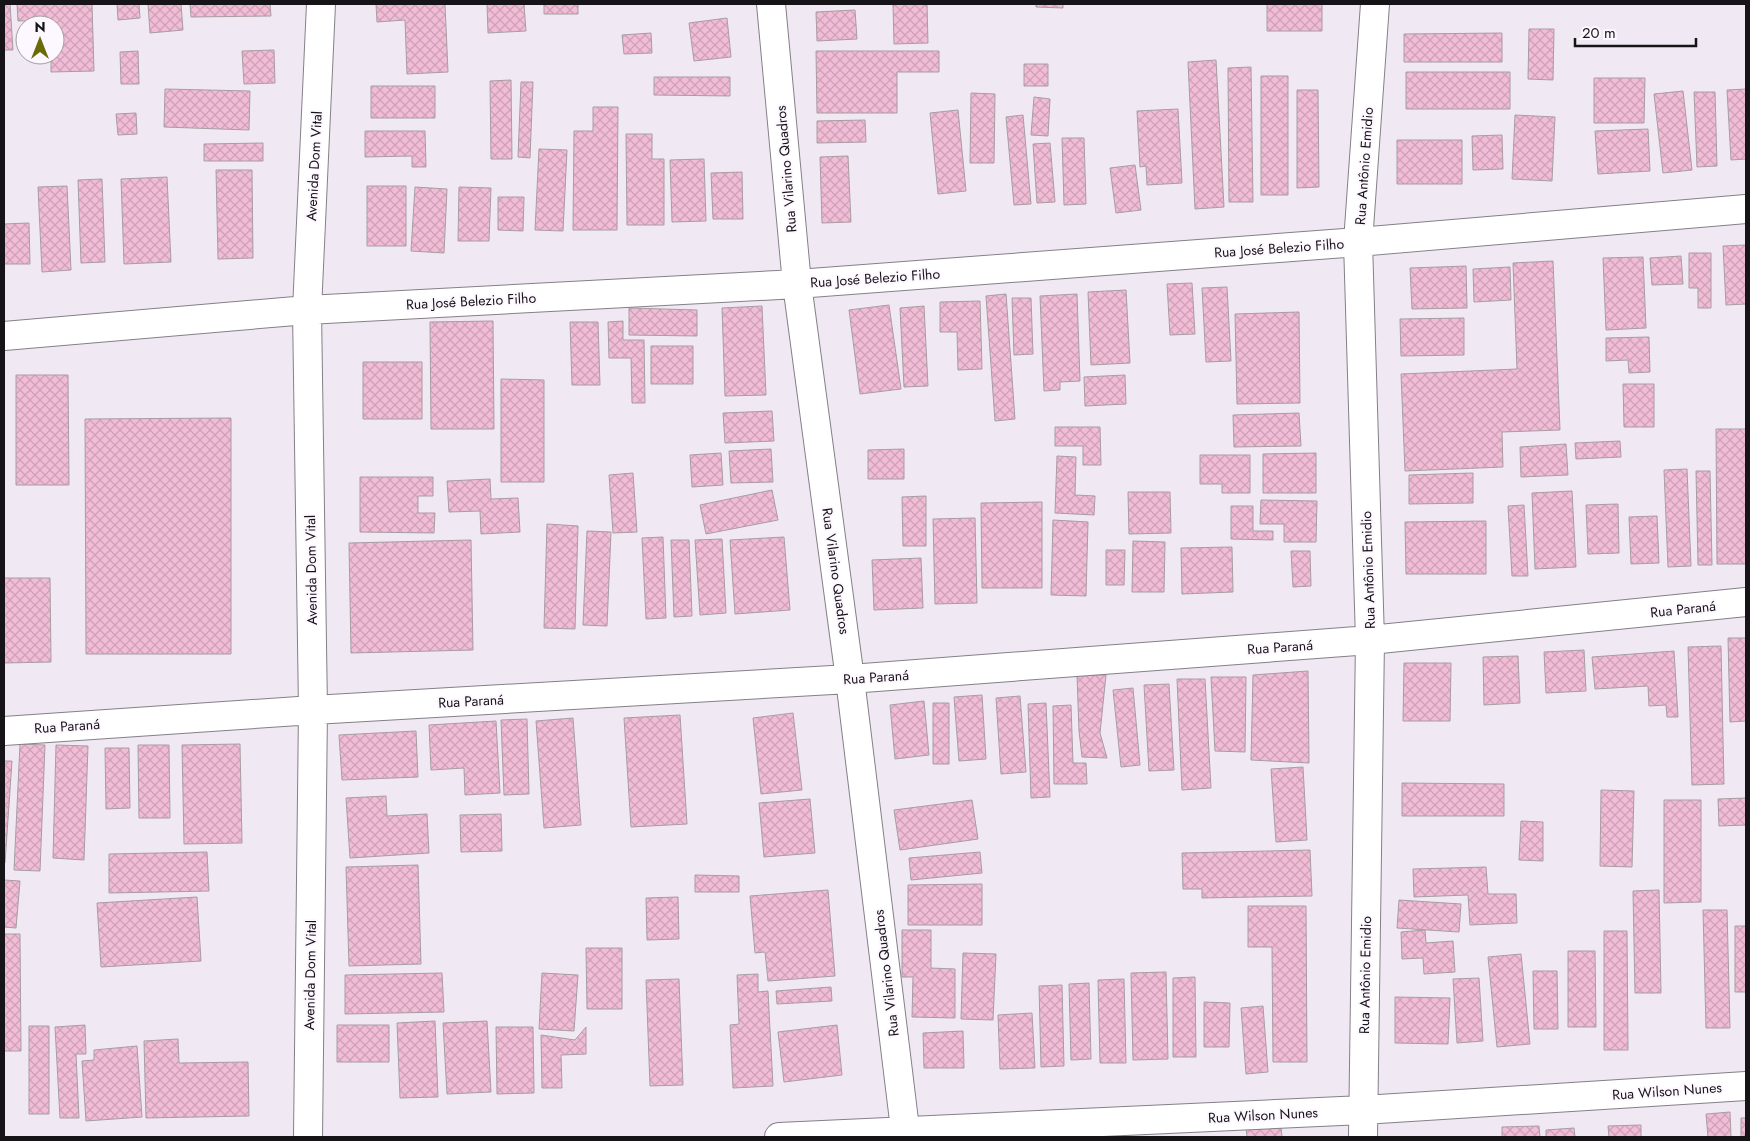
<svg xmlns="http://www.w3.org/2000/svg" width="1750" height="1141" viewBox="0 0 1750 1141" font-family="Jost,sans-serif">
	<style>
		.building { fill: url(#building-cross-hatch); stroke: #a89da2 }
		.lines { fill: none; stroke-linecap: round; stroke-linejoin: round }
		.minor-casing { stroke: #857f88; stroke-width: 30 }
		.minor { stroke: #fff; stroke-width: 28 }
		.labels { text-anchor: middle; stroke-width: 4; stroke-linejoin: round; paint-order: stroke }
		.street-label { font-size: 14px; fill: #171418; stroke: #fdf7ff }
	</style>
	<defs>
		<pattern id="building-cross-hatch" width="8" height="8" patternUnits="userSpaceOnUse" patternTransform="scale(1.25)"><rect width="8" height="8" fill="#f1bcd6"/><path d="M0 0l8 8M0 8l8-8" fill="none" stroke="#cea1b7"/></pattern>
	</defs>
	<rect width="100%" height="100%" fill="#f0e9f3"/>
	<path class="building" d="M4,4H10L13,50H4Z
		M17,4H92L94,71L51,72V55H55V25H51V20L18,21Z
		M117,4H139L140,18L118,20Z
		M148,4H181L183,30L150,33Z
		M190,4H270L271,16L191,17Z
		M376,4H445L448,72L407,74L405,20L377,22Z
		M487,4H524L526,31L488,33Z
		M544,4H578V14H544Z
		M893,4H927L928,43L894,44Z
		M1036,4H1063V8L1036,7Z
		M1267,4H1322V31H1267Z
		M855,10L857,39L817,41L816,12Z
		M727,18L731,57L694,61L689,23Z
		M1529,29H1554L1553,80L1528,79Z
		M651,33L652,53L624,54L622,35Z
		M1502,33V62H1404V34Z
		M274,50L275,83L244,84L242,51Z
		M138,51L139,84H121L120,52Z
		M816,51H939V72H897V113H817Z
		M1216,60L1224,207L1195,209L1188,62Z
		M1024,64H1048V86H1024Z
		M1251,67L1253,202H1229L1228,68Z
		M1406,72H1510V109H1406Z
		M1261,76H1288V195H1261Z
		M654,77H730V96L654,95Z
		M1594,78H1645L1644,123H1594Z
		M511,80L512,159H491L490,81Z
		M521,82H533L530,158L518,157Z
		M371,86H435V118H371Z
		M165,89L250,91L249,130L164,127Z
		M1746,89V159L1731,160L1727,90Z
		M1297,90H1318L1319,187L1297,188Z
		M1683,91L1692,170L1663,173L1654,94Z
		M1694,92H1715L1717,166L1697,167Z
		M971,93L995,94L994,163H970Z
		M1034,97L1050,99L1048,136L1031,135Z
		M593,107H618L617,230H573L574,131H593Z
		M1178,109L1182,183L1147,185L1146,166L1140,167L1137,111Z
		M958,110L966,191L938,194L930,113Z
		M136,113L137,134L118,135L116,114Z
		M1023,115L1031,204L1014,205L1006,117Z
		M1515,115L1555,117L1552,181L1512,179Z
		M865,120L866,142L817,143V121Z
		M1648,129L1650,171L1598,174L1595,131Z
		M365,131H425L426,167H412V156L365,157Z
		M626,134H652V159H664V225H627Z
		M1502,135L1503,169L1473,170L1472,136Z
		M1062,138H1084L1086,204L1064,205Z
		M1397,140H1462V184H1397Z
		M263,143V161H204V144Z
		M1050,143L1055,202L1037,203L1033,144Z
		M539,149L567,150L563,231L535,230Z
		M848,156L851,222L822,223L820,157Z
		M704,159L706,221L672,222L670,160Z
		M1135,165L1141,210L1116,213L1110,168Z
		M216,170H252L253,258L218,259Z
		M742,172L743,219H713L711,173Z
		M167,177L171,262L124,264L121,179Z
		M102,179L105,262L81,263L78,180Z
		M67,186L71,270L42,272L38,187Z
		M367,186H406V246H367Z
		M415,187L447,189L444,253L411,251Z
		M459,187L491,188L489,241H458Z
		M498,197H524L523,231L498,230Z
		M29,223L30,264H4V224Z
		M1746,245V304L1726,305L1723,246Z
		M1689,253H1711V308H1698V288H1689Z
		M1681,256L1683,284L1652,285L1650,258Z
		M1643,257L1646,328L1606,330L1603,258Z
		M1553,261L1560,430L1502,432L1503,467L1405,471L1401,374L1517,369L1513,263Z
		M1466,266L1467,308L1412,309L1410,268Z
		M1510,267L1511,300L1474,302L1473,269Z
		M1192,283L1195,334L1170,335L1167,284Z
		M1227,287L1231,361L1206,362L1202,288Z
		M1126,290L1130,363L1091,365L1088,292Z
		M1006,294L1015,419L995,421L986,296Z
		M1077,294L1080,381L1060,382V390L1044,391L1040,296Z
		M1012,298H1031L1033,354L1014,355Z
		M980,301L982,369L958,370L957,332H940V302Z
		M889,305L901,389L860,394L849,310Z
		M762,306L766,395L725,396L722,308Z
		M924,306L928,386L904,387L900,308Z
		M629,308L697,310V336L629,335Z
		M1299,312L1300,403L1237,404L1235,314Z
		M1464,318V355L1401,356L1400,319Z
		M493,321L494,429H431L430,322Z
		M623,321V340H644L645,403H632L631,358H609L608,322Z
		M570,322H598L600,385H572Z
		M1649,337L1650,372L1629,373L1628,360L1606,361V338Z
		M651,346H693V384H651Z
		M363,362H422V419H363Z
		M16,375H68L69,485H16Z
		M1125,375L1126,404L1085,406L1084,377Z
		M501,379L544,380V482H501Z
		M1623,384H1654V427H1624Z
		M772,411L774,441L725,443L723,413Z
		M1299,413L1301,446L1234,447L1233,415Z
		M231,418V654H86L85,419Z
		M1055,427H1100L1101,465H1083V446H1055Z
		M1716,429H1746V564H1717Z
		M1620,441L1621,457L1576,459L1575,443Z
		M1566,444L1568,475L1521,477L1520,447Z
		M771,449L773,482L731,483L729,451Z
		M904,449V479H868V450Z
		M721,453L723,485L692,487L690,455Z
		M1316,453V493H1263V454Z
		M1200,455H1250V493H1222V484H1200Z
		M1057,456L1076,457L1075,495L1095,496L1094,515L1055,513Z
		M1687,469L1691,566L1668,567L1664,470Z
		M1696,471H1710L1712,565H1698Z
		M633,473L637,532L613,533L609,475Z
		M1473,473V503L1409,504V475Z
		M360,477H433V496H418V513H435L434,533L360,532Z
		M490,479L491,499L518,498L520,532L481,534L480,511L449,512L447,481Z
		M772,490L778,520L706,534L700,505Z
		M1572,491L1576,567L1535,569L1532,493Z
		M1128,492H1170L1171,533L1129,534Z
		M926,496V546H903L902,497Z
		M1261,500L1317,501L1316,542H1284V524H1260Z
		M1042,502V588H982L981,503Z
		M1618,504L1619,553L1588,554L1586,505Z
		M1524,505L1528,576H1512L1508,506Z
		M1231,506H1253V531H1273V540L1231,539Z
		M1657,516L1659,563L1631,564L1629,517Z
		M975,518L977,603L935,604L933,519Z
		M1053,520L1088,522L1086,596L1051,595Z
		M1486,521V574H1406L1405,522Z
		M547,524L578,526L575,629L544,628Z
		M587,531L611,532L607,626L583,625Z
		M663,537L666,618L646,619L642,538Z
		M784,537L790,610L735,614L730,540Z
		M722,539L726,613L700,615L695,540Z
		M471,540L473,650L351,653L349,543Z
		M671,540H689L692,616L674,617Z
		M1133,541L1165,542L1164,592H1132Z
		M1232,547L1233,592L1182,594L1181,548Z
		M1106,550H1125L1124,585H1106Z
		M1291,551H1310L1311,586L1293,587Z
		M921,558L923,608L874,610L872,560Z
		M4,578H50L51,662L4,663Z
		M1728,638H1746V721L1730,722Z
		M1721,646L1724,784L1692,785L1688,647Z
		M1584,650L1586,691L1546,693L1544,652Z
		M1674,651L1678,717H1667L1666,705L1649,706L1648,686L1595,689L1592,657Z
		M1518,656L1520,703L1484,705L1483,657Z
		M1404,663H1451L1450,721H1403Z
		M1308,671L1309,763L1251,760L1253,675Z
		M1077,675H1106L1100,733L1107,758L1082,757L1079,731Z
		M1211,677H1246L1245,752L1215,751Z
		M1177,679H1205L1211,788L1182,790Z
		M1169,684L1174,770L1149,771L1144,685Z
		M1133,688L1140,765L1121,767L1113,690Z
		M982,695L986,759L959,761L954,697Z
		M1020,696L1026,772L1001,774L996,698Z
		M924,701L929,755L895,759L890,705Z
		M933,703H949V764H933Z
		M1046,703L1050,797L1031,798L1028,704Z
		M1071,705L1073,763H1086L1087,784H1054L1053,706Z
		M793,713L802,790L761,794L753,718Z
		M680,715L687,824L631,827L624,718Z
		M573,718L581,825L544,828L536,721Z
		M527,719L529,794L504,795L501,720Z
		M496,721L500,793L465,795L464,768L431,770L429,725Z
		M416,731L418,777L342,780L339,735Z
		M20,744L45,745L40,871L14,870Z
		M240,744L242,843L184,844L182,745Z
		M56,745L88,746L84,860L53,858Z
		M138,745H169L170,818H139Z
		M105,748H129L130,808L106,809Z
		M4,761H12L5,863H4Z
		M1303,767L1307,840L1276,842L1271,769Z
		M1402,783L1504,784V816H1402Z
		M1601,790L1634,791L1632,867L1600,866Z
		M386,796L387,816L427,814L429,853L350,858L346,798Z
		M1746,798V825L1719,826L1718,799Z
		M810,799L815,853L764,857L759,803Z
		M972,800L978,839L900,850L894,810Z
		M1664,800H1701V902L1664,903Z
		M501,814L502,851L461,852L460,815Z
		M1521,821L1543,822V861L1519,860Z
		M1310,850L1312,896L1202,898V889H1183L1182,853Z
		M207,852L209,891L109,893V854Z
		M980,852L982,873L911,880L909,858Z
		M418,865L421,964L349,966L346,867Z
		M1486,867L1488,894H1516L1517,923L1470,925L1468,895L1414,897L1413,869Z
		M695,875L739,876V892H695Z
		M4,880L20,881L16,928L4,927Z
		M982,884V925H908V885Z
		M828,890L835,976L768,981L765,952L755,953L750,896Z
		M1659,890L1661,993H1635L1633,891Z
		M1746,892V992H1735V926H1746Z
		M197,897L201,961L101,967L97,903Z
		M678,897L679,939L647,940L646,898Z
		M1399,900L1461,904L1459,932L1397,928Z
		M1248,906H1306L1307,1062H1273L1272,947H1248Z
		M1703,910H1727L1730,1028H1706Z
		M902,930H931V968L955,969V1018L912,1017L913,977H902Z
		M1425,930L1426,943L1453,941L1455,972L1424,974L1423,958L1402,959L1401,932Z
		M1604,931H1627L1628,1050H1604Z
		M4,934H20L21,1051H4Z
		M586,948H622V1009H587Z
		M1568,951H1595L1596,1027H1568Z
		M963,953L996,954L993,1020L961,1019Z
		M1521,954L1530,1044L1497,1047L1488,957Z
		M1533,971H1557L1558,1029H1534Z
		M1166,972L1168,1059L1133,1060L1131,973Z
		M442,973L444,1012L345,1014V975Z
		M542,973L578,975L574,1031L539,1029Z
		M758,974V992L768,991L773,1086L733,1088L730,1025L739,1024L737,975Z
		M1195,977L1196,1057H1173V978Z
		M1479,978L1483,1041L1457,1043L1453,979Z
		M679,979L683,1085L650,1086L646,980Z
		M1124,979L1126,1063H1100L1098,980Z
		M1089,983L1091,1059L1071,1060L1069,984Z
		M1062,985L1064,1066L1041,1067L1039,986Z
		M831,987L832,1001L777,1004L776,991Z
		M1395,997L1450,998L1448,1044L1395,1043Z
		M1204,1002L1230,1003L1229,1047H1204Z
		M1263,1006L1268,1072L1246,1074L1241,1008Z
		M1032,1013L1035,1068L1000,1069L998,1015Z
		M435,1021L438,1097L400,1098L397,1023Z
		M487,1021L491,1092L447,1094L443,1023Z
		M85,1025L86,1054H76L79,1118H60L55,1027Z
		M337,1025H389V1062H337Z
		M837,1025L842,1075L784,1082L778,1032Z
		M29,1026H49V1114H29Z
		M496,1027H533L534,1093L497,1094Z
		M586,1027V1054L561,1055L562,1088H542L541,1035L575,1040Z
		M963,1031L964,1068H924L923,1033Z
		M178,1039L179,1063L248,1062L249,1116L146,1118L144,1041Z
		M137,1046L142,1117L86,1121L82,1061L94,1060V1050Z
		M1730,1112L1731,1137H1708L1706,1114Z
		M1741,1118H1746V1137H1741Z
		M1641,1125V1137H1609L1608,1126Z
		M1539,1126L1540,1137H1502V1127Z
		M1281,1127L1282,1137H1247L1246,1128Z
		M1574,1128L1575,1137H1546V1130Z"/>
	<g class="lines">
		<defs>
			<path id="minor" d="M771,4L797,284L850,679L906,1137
				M4,336L307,310L797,284L1358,242L1746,209
				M4,731L313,710L850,679L1370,640L1746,602
				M308,1137L313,710L307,310L321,4
				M779,1137L1363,1110L1746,1086
				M1363,1137L1370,640L1358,242L1375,4"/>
		</defs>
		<use href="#minor" class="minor-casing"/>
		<use href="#minor" class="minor"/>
	</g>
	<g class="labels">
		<g class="street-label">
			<text transform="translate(314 166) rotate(-87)" y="5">Avenida Dom Vital</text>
			<text transform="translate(1364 166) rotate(-86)" y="5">Rua Antônio Emidio</text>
			<text transform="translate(786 169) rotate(-95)" y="5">Rua Vilarino Quadros</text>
			<text transform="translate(1279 248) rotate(-4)" y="5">Rua José Belezio Filho</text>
			<text transform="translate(875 278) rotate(-4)" y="5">Rua José Belezio Filho</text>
			<text transform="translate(471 301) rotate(-3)" y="5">Rua José Belezio Filho</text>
			<text transform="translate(311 570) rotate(-91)" y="5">Avenida Dom Vital</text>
			<text transform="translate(1368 570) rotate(-92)" y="5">Rua Antônio Emidio</text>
			<text transform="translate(836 571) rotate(82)" y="5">Rua Vilarino Quadros</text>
			<text transform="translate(1683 609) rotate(-6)" y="5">Rua Paraná</text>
			<text transform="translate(1280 647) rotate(-4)" y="5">Rua Paraná</text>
			<text transform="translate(876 677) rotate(-4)" y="5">Rua Paraná</text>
			<text transform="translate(471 701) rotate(-3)" y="5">Rua Paraná</text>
			<text transform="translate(67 726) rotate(-4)" y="5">Rua Paraná</text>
			<text transform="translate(886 973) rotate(-97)" y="5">Rua Vilarino Quadros</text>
			<text transform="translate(310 975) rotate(-89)" y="5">Avenida Dom Vital</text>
			<text transform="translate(1365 975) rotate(-89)" y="5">Rua Antônio Emidio</text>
			<text transform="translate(1667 1091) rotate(-4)" y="5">Rua Wilson Nunes</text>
			<text transform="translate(1263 1115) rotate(-3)" y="5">Rua Wilson Nunes</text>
		</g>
	</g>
	<rect width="1750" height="1141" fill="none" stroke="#171418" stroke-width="10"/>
	<g transform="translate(40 40)"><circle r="24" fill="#fdf7ff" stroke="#a19ca3"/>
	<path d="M0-4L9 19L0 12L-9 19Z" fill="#6a6a07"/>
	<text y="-8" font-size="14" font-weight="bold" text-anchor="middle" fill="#171418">N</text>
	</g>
	<path d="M1575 38v8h121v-8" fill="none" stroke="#171418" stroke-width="2.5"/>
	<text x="1582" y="38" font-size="15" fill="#171418" stroke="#fdf7ff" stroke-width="4" paint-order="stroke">20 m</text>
</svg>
